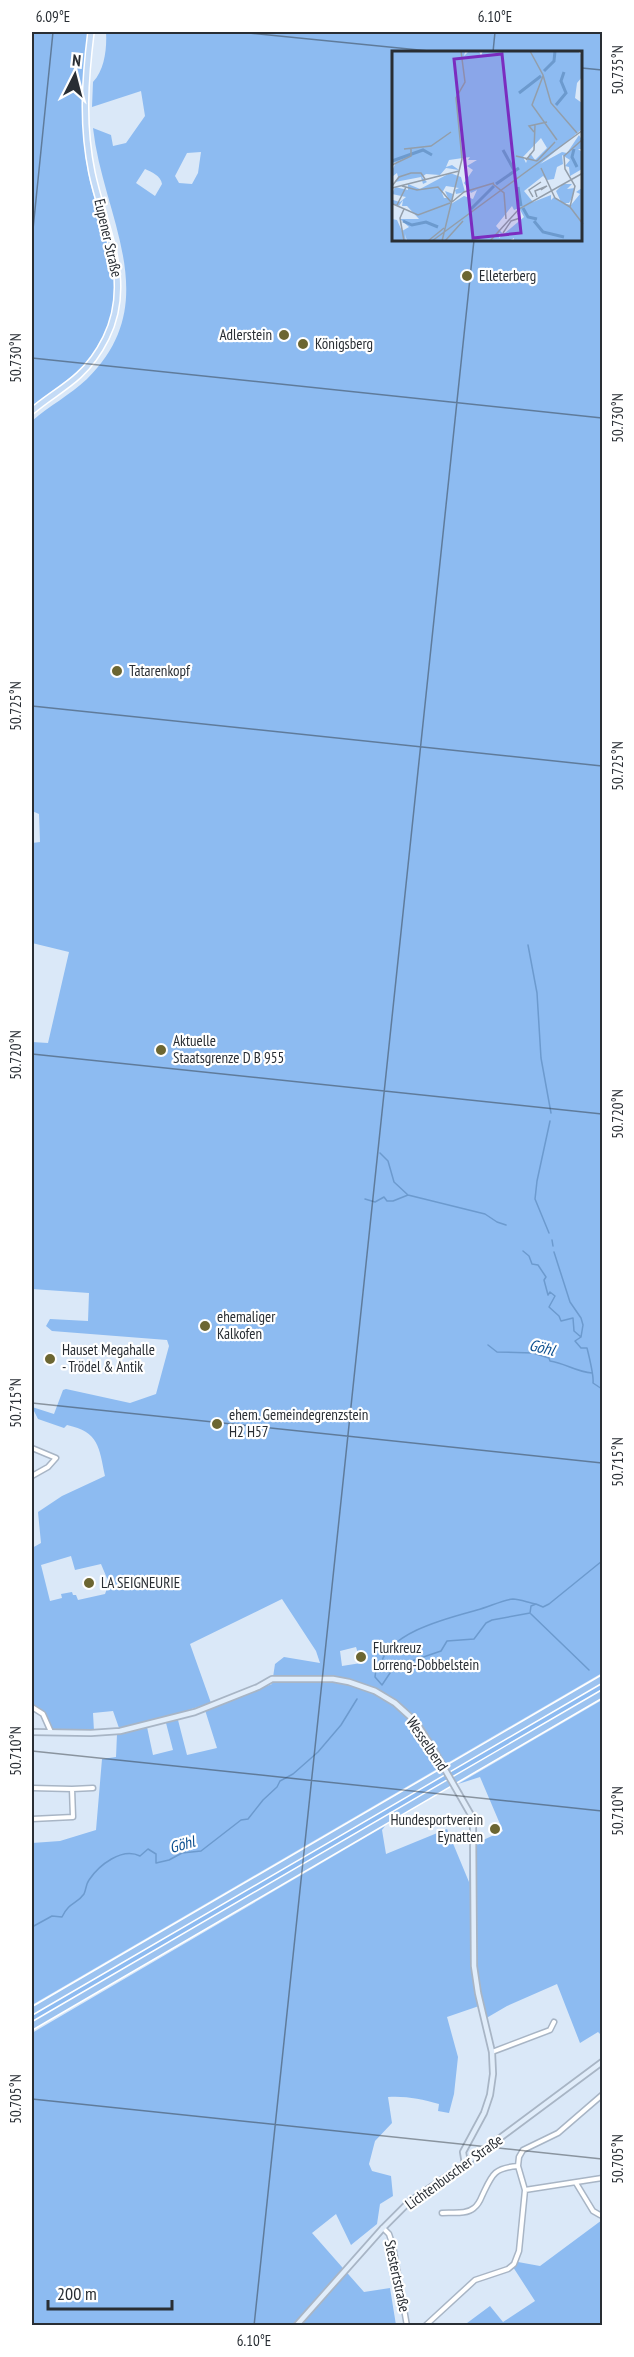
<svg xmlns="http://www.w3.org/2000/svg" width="634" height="2357" viewBox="0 0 634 2357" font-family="'PT Sans Narrow',sans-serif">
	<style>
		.green { fill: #8dbbf1; fill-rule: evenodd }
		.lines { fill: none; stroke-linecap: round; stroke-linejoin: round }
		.stream { stroke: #6c9ace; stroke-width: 1.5 }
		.street-casing { stroke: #a8b5c5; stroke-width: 7 }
		.secondary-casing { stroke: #a8b5c5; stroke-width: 8 }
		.primary-casing { stroke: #fff; stroke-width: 8 }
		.highway-casing { stroke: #fff; stroke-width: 9 }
		.street { stroke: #fff; stroke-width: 4 }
		.secondary { stroke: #e1edfa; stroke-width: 4.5 }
		.primary { stroke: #c4dbf6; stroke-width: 5 }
		.highway { stroke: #9cc3f0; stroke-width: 6 }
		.secondary-bridge-casing { stroke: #a8b5c5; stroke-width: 8; stroke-linecap: butt }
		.secondary-bridge { stroke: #e1edfa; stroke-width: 4.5 }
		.ticks { fill: none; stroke: #292e34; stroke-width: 1.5; stroke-opacity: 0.45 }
		.poi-dot { fill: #6c6632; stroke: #fff; stroke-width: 2 }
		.labels { text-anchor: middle; stroke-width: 4.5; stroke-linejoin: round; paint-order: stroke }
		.street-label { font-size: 15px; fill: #292e34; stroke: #fff }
		.poi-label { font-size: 15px; fill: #292e34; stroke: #fff; text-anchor: start }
		.water-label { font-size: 16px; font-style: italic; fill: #0d5090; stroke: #fff }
		.inset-river { fill: none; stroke: #6c9ace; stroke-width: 3 }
		.inset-road { fill: none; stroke: #939eaa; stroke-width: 1.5 }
		.view { fill: #7b2cbf; fill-opacity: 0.15; stroke: #7b2cbf; stroke-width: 3 }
		.inset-edge { fill: none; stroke: #292e34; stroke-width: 3 }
		.neatline { fill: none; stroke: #292e34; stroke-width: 2 }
		.ticks-label { font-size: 15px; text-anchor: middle; fill: #292e34 }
	</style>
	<rect width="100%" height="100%" fill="#dae8f8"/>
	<path class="green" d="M32,32H88C83,79 79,125 88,172C93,202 107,230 114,259C116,268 115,278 115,287C116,348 75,375 32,408Z
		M106,32H602V1673L32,2005V1843L60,1841L96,1830L102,1759L116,1757L117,1734L147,1727L153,1755L173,1750L166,1723L178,1720L187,1755L217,1748L205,1710L272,1684L275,1664L284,1657L320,1663L316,1651L282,1599L190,1644L211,1703L146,1723L119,1728L113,1711L93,1713L94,1731L48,1730L41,1714L32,1709V1548L41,1543L38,1512L62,1496L105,1476C99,1447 99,1432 67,1425L64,1428L38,1419L32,1407L54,1414L63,1390L66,1389L130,1403L156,1394L169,1346L167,1340L52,1331L46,1326L50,1319L88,1321L89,1293L32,1289V1042L48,1043L69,952L32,943V843L40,842L39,814L32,811V421C49,406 70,395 87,379C166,301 103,218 93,128L111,135L113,146L126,143L145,116L141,91L92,107L93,82C105,70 107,47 106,32ZM394,52H582V240H394ZM201,152L198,173L192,184L179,183L175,176L187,153ZM145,169C152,172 161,176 162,184L155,196L136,183ZM71,1556L75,1570L101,1564L109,1583L105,1594L78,1600L76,1595H73L72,1592L61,1594L62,1598L50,1601L41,1565ZM356,1647L361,1663L342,1666L340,1651Z
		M602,1682V1692L32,2023V2014Z
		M602,1700V2036L598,2032L580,2043L557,1984L507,2006L483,2020L479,2006L447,2017L458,2057L454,2094L449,2113L438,2111L439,2104C421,2099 407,2096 388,2097L392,2123L375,2141L369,2164L372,2171L391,2176L393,2196L380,2204L377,2224L351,2245L336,2214L312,2233L364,2292L390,2288L396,2325H365L360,2323L356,2326H32V2033L385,1826L382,1830L386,1854L447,1829L469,1882L470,1846L503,1831L480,1777L458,1784Z
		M602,2220V2325L463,2326L490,2306L503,2322L535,2301L513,2267L518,2262L540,2266Z"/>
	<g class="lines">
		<path class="stream" d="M528,945L537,993L541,1058L551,1113
			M380,1153L388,1161L394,1182L408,1195L485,1214L497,1222L506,1225
			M365,1199L375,1202L384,1197L387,1201H393L408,1195
			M549,1233L535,1199L537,1181L550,1121
			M552,1240L553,1246
			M523,1251L529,1256L532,1264L538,1265L546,1277L544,1280L548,1295L550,1292L555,1296L549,1307L559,1316L561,1321L573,1318L574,1331L581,1337L575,1341L581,1348H587C589,1356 594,1376 593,1383L602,1389
			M554,1252L570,1302L581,1318L583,1325L581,1337
			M488,1345L497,1352L533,1353L549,1358L550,1361C565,1363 576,1372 592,1373
			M530,1613L492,1620L486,1623L474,1639L447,1641L441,1651L394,1667L382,1685L375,1677L376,1669L380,1666C388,1632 448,1618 477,1610C489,1607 502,1600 513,1599C520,1599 529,1603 536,1604
			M530,1613L531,1606L536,1604L543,1607L549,1604L602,1561
			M531,1614L589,1670
			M32,1927L52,1916L62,1917C69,1902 77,1904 84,1894C86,1890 86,1884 89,1880C99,1865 122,1847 140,1856L148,1849L156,1854V1863L169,1860L182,1853L201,1851L241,1820L248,1819L263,1800L277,1787L280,1781L293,1774L318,1752L341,1725L357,1699"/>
		<defs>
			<path id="street" d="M32,1448L56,1458L48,1467L32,1476
				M32,1707L43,1714L51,1732
				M32,1788L72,1789
				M32,1819L73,1817L72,1789L93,1788
				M492,2052L550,2030L554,2022
				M518,2166L525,2190
				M576,2183L593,2211L600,2215
				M442,2213C452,2212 466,2215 474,2208C478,2205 480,2201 482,2196C492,2175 493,2168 518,2166L519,2157L523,2150L558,2133L602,2095
				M383,2228L389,2234L393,2246L407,2326
				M425,2326L475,2280L508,2269L514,2264L519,2251L525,2190L602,2178"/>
			<path id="secondary" d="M32,1732L91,1733L120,1731L195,1712L258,1687L272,1679H333L349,1682L375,1691L395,1703L416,1722L435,1752
				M459,1794L471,1815L473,1827L474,1966L478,1993L492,2052L493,2074L490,2095L484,2113L463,2152L465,2164
				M296,2326L383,2228L409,2202L465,2164L602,2062"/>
			<path id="primary" d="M32,411C47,398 65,388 79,375C91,364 99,352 106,338C134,281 104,229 92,173C82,125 85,80 91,32"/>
			<path id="highway" d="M32,2011L602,1679
				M32,2026L602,1694"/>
		</defs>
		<use href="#street" class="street-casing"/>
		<use href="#secondary" class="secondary-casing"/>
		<use href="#primary" class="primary-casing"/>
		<use href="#highway" class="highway-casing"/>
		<use href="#street" class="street"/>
		<use href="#secondary" class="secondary"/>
		<use href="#primary" class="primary"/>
		<use href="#highway" class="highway"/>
		<defs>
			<path id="secondary-bridge" d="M435,1752L459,1794"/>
		</defs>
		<use href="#secondary-bridge" class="secondary-bridge-casing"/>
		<use href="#secondary-bridge" class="secondary-bridge"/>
	</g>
	<path class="ticks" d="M239,32L439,52M493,52L495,32M582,68L602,70M32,239L53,32M32,358L602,418M32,706L602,766M32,1054L602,1114M32,1403L602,1463M32,1751L602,1811M32,2099L602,2159M254,2326L474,240"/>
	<g class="poi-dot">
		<circle cx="467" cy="276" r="6"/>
		<circle cx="284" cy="335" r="6"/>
		<circle cx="303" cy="344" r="6"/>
		<circle cx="117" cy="671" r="6"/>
		<circle cx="161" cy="1050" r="6"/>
		<circle cx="205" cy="1326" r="6"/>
		<circle cx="50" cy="1359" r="6"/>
		<circle cx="217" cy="1424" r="6"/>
		<circle cx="89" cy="1583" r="6"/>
		<circle cx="361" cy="1657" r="6"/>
		<circle cx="495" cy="1829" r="6"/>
	</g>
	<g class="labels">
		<g class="street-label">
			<text transform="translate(108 238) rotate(77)" y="5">Eupener Straße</text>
			<text transform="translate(427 1744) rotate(56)" y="5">Wesselbend</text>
			<text transform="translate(454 2172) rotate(-36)" y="5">Lichtenbuscher Straße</text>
			<text transform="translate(397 2276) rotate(78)" y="5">Stestertstraße</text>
		</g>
		<g class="poi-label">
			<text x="479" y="281">Elleterberg</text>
			<text x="272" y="340" text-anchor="end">Adlerstein</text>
			<text x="315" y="349">Königsberg</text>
			<text x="129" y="676">Tatarenkopf</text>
			<text x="173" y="1046">Aktuelle<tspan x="173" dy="17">Staatsgrenze D B 955</tspan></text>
			<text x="217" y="1322">ehemaliger<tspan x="217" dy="17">Kalkofen</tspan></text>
			<text x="62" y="1355">Hauset Megahalle<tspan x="62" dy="17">- Trödel &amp; Antik</tspan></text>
			<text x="229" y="1420">ehem. Gemeindegrenzstein<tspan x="229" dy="17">H2 H57</tspan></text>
			<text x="101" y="1588">LA SEIGNEURIE</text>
			<text x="373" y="1653">Flurkreuz<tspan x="373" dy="17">Lorreng-Dobbelstein</tspan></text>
			<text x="483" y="1825" text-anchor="end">Hundesportverein<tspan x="483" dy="17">Eynatten</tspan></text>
		</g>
		<g class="water-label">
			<text transform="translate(542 1347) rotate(13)" y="6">Göhl</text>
			<text transform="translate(182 1844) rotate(-16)" y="6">Göhl</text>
		</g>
	</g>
	<g transform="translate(392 51)">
		<rect width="190" height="190" fill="#dae8f8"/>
		<path d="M0,0H64L73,1L72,5L77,0H87L89,5L91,0H186L191,6L190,26L185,32L183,47L190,52V78L148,113L170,101L175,102L187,84L190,89V98H186L190,101V118L178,125L177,116L173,115L178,109L170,104L171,113L165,116L162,128L155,129L151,125L132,140L141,151L159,144V149L162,146L169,151L164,140L171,133H180L175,138L183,137L180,147L177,152H171L179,154L188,143L184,141L190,137V190H122V187L117,190H15L13,183L14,190H1L0,168L5,169L10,180L17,176L8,168H27L15,155H10L11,149L7,155L1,153V149L8,151L14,146L0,143L3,136L16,139V133L28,138L58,122L69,126L73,141L64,143L63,139L67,137L54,135L50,142L52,147H56L53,140L61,143L59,153L72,145L81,148L85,139L79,142L72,132L81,119L75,115L85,109H76L78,106L57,109L54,116L60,114L67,119L54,117L48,124L34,123L30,126L35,131L31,133L29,126L3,131L6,126L5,122L1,125L0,120L4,111L0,113ZM149,87L155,97L143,109L138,102L134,112L131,106ZM120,155L122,159L127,157L132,166L107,187V182L111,183L104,175Z" fill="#8dbbf1" fill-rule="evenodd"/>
		<path class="inset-river" d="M152,20L162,10L163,0M127,42L149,25M164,54L174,42L169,30L172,21M182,98L180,106L185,116M111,99L122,119M0,110L31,99L40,104M104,133L127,117M126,136L129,155M131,157L136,166L145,168M79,158L102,135M11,170L20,174L34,171L46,176M142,170L151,181L172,186"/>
		<path class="inset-road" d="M138,0L151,24L159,52L185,82M151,25L140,54L165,89M142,81L137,75L155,71M12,98L39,95L59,81M124,105L145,110M134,109L142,99L143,74M145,110L163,91M0,114L19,105V97M149,117L163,147L178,156M101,133L112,142L114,168M0,135L7,126L19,122H29L33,128M10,135L25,139L46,136L59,151M0,137L67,120M141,146L137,139L149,131M145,146L143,140L155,135L149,139M60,151L72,141L102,132M1,153L26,164L58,152M5,154L14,136M178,156L183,135L173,118L172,105L191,88M178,156L191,173M111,182L119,170L128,167L126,162M12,190L8,167L12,158M36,190L52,177M40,190L191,79M50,190L70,108L64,47L73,31L69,0M53,190L71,170M98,190L127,158L191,122"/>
		<path class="view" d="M110,3L129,182L81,187L62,8Z"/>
		<rect width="190" height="190" class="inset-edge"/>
	</g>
	<rect width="634" height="2357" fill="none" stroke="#ffffff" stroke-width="66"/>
	<g transform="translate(75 75) rotate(6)" stroke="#ffffff" stroke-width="4.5" paint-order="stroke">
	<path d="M0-4.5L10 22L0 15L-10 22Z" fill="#292e34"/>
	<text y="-9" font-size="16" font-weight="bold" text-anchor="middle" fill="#292e34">N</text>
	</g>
	<path d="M48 2300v9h124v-9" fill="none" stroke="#292e34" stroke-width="3"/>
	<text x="57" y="2300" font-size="18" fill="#292e34" stroke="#ffffff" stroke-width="4.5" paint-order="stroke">200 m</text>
	<rect x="33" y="33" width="568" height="2291" class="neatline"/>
	<g class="ticks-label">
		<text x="53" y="22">6.09°E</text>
		<text x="495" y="22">6.10°E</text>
		<text transform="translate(618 70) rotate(-90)" y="5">50.735°N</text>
		<text transform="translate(16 358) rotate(-90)" y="5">50.730°N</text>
		<text transform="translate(618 418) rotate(-90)" y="5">50.730°N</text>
		<text transform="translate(16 706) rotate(-90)" y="5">50.725°N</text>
		<text transform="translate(618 766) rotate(-90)" y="5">50.725°N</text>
		<text transform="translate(16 1055) rotate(-90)" y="5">50.720°N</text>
		<text transform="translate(618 1114) rotate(-90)" y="5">50.720°N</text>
		<text transform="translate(16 1403) rotate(-90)" y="5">50.715°N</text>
		<text transform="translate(618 1462) rotate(-90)" y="5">50.715°N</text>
		<text transform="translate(16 1751) rotate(-90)" y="5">50.710°N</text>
		<text transform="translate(618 1811) rotate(-90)" y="5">50.710°N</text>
		<text transform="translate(16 2099) rotate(-90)" y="5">50.705°N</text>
		<text transform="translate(618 2159) rotate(-90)" y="5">50.705°N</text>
		<text x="254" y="2346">6.10°E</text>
	</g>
</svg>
